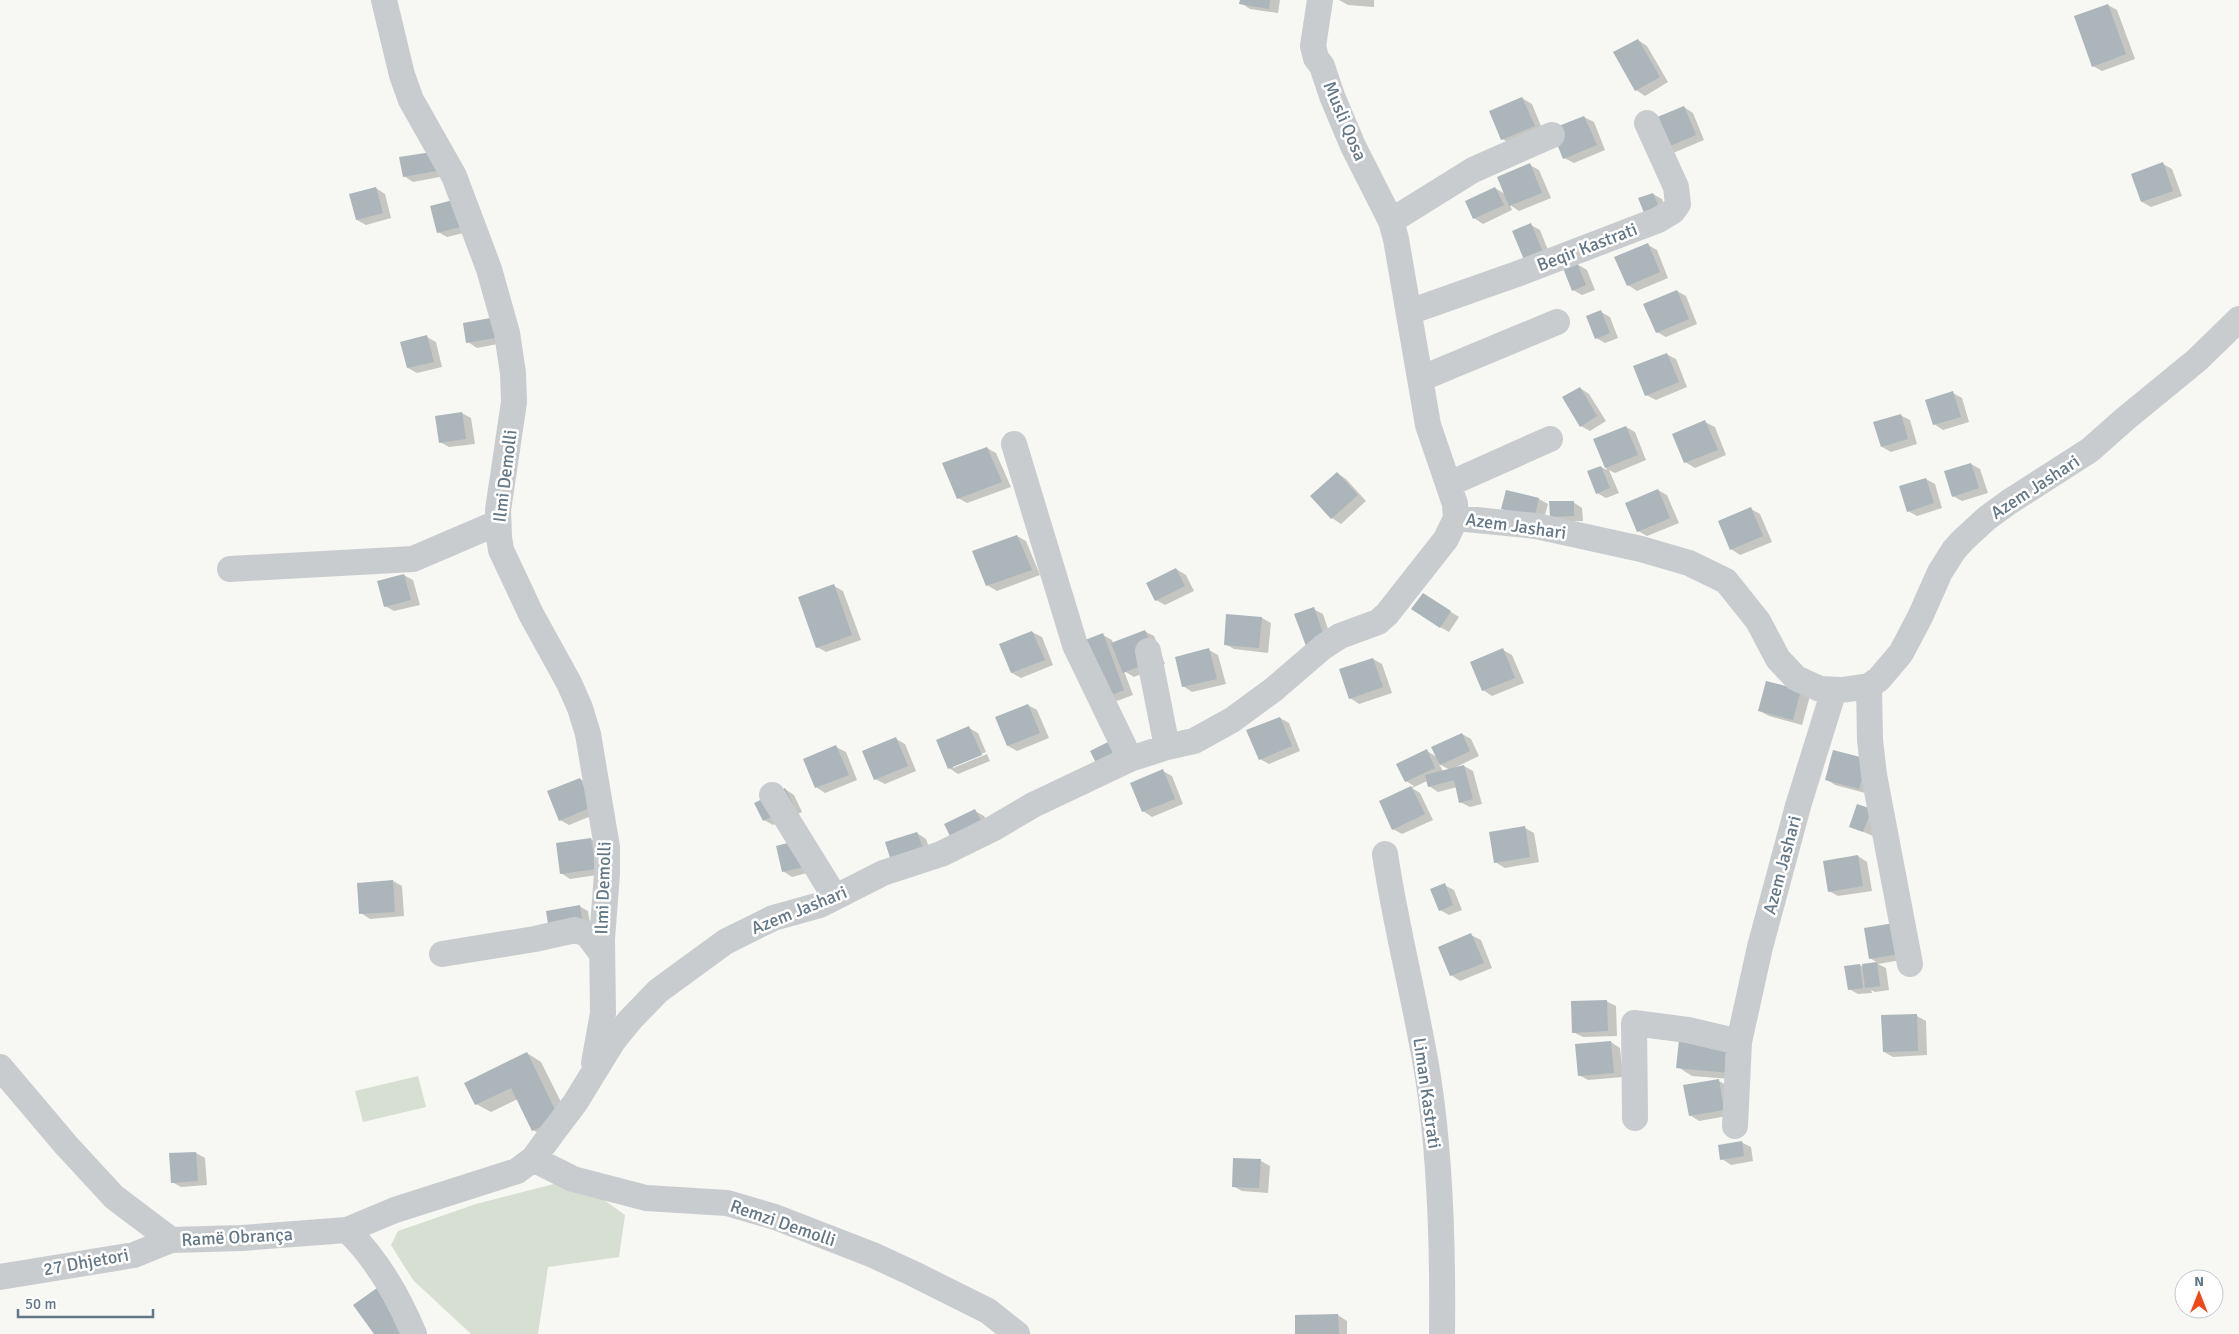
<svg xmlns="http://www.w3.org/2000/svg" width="2239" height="1334" viewBox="0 0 2239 1334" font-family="Signika,sans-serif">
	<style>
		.green { fill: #d7dfd3 }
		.shadow { fill: #0003; fill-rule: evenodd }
		.building { fill: #acb5ba }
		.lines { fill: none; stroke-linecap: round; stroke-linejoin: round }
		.minor { stroke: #c9cccf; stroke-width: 26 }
		.labels { text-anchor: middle; stroke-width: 5; stroke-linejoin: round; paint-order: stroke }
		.street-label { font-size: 18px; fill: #637786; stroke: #fff }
	</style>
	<rect width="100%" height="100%" fill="#f7f7f3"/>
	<path class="green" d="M418,1076L426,1107L363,1122L355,1091Z
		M558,1183L604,1200L625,1215L619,1257L548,1267L538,1334H471L413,1280L391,1245L398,1231L476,1204Z"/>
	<path class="shadow" d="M1241,0H1280L1278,13L1250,9L1241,3Z
		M1339,0H1374V7L1348,5Z
		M2108,5L2117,10L2135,59L2102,71L2093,66Z
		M1638,40L1647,46L1668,82L1645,96L1636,90L1615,52Z
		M1522,98L1532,104L1543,131L1512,144L1502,139Z
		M1684,107L1693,113L1704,140L1673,153L1664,148Z
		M1584,117L1594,122L1605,150L1574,163L1564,158Z
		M432,153L445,176L413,182L404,176Z
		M2163,164L2172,169L2182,196L2151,207L2142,202Z
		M1530,165L1539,170L1551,198L1519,211L1510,205L1512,210L1483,224L1474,218L1495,188L1505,194Z
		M376,188L385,194L391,218L366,225L357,220Z
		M1653,194L1662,199L1670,220L1657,225Z
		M432,207L472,231L447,237L438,232Z
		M1531,225L1540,230L1552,260L1535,267Z
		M1648,245L1657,250L1668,278L1637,291L1628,285Z
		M1577,264L1587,270L1595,290L1582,295L1573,290Z
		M1677,291L1686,296L1697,324L1666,337L1657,332Z
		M1601,312L1610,317L1618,338L1605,343L1596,338Z
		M496,318L508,342L477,348L468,342Z
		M427,337L436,342L442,367L417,373L408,368Z
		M1666,354L1676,359L1687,387L1656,400L1646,395Z
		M1580,388L1589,394L1606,421L1590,431L1581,426Z
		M1953,393L1962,398L1969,422L1943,430L1934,424Z
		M462,413L471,418L475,444L449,447L440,442Z
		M1900,415L1910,420L1917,444L1891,452L1882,447Z
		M1705,422L1715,427L1726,455L1695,468L1685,462Z
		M1626,427L1635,432L1646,460L1615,473L1609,470L1619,493L1606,498L1597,493L1601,467L1607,470L1594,440Z
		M987,448L996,453L1011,487L967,503L958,498Z
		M1971,464L1980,469L1988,493L1962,501L1953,496Z
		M1337,473L1346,479L1366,501L1341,524L1332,518Z
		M1926,479L1935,484L1942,508L1917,516L1908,511Z
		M1658,490L1667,495L1679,523L1647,536L1638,531Z
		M1507,491L1539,499L1548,504L1543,522Z
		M1573,502L1582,508L1583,521H1560L1551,516Z
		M1751,509L1760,514L1772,542L1740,555L1731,549Z
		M1017,536L1026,541L1040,575L997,591L987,585Z
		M1176,569L1186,575L1194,591L1165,605L1156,600Z
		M404,575L413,580L420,605L394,611L385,606Z
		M834,586L843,591L861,640L826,652L817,647Z
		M1432,600L1459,617L1449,632L1440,627Z
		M1313,609L1323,614L1333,644L1316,650Z
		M1262,618L1271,623L1268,653L1234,649L1225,644Z
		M1144,631L1154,636L1165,664L1134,677L1124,671L1133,695L1117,701L1108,696L1103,635L1112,640L1113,644Z
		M1032,632L1042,637L1053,665L1021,678L1012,673L1001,645Z
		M1209,650L1218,655L1226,684L1192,692L1183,686Z
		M1503,650L1512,655L1524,683L1492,696L1483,690Z
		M1373,659L1382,664L1392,693L1359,704L1350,698Z
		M1767,682L1810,696L1802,725L1769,716L1760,711Z
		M1028,705L1037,710L1049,738L1017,751L1008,746Z
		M1280,718L1289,723L1300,751L1269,764L1260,759Z
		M969,728L978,733L986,752L953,766V768L987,754L990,761L958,774L949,768Z
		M1462,734L1471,739L1479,756L1456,767L1464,766L1473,771L1482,804L1470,807L1460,802L1457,787L1438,792L1429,786L1427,781L1412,788L1420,793L1433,820L1402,834L1393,829L1380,802L1414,786L1406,781L1427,751L1437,757ZM1439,764L1450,770L1443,771Z
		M896,739L905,744L916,771L885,784L875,779Z
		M836,747L846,752L857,780L825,793L816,787Z
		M1867,760L1869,794L1835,785L1826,779Z
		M1163,771L1172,776L1183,804L1152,817L1143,811Z
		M580,779L590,784L601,812L569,825L560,820Z
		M785,789L794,795L802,812L773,825L764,820Z
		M1871,810L1873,836L1850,826Z
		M975,811L984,816L992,832L963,847Z
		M1525,828L1534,833L1539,862L1505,868L1495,862Z
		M917,833L926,839L932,856L901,866Z
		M591,839L600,844L604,874L570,879L561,873Z
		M802,840L818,870L792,877L783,871Z
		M1858,856L1867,862L1872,891L1838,896L1829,891Z
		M393,881L402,886L404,916L370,919L361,913Z
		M1444,885L1454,890L1462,910L1449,915L1440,910Z
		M579,906L588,911L591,930H551Z
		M1866,929L1913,958L1878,964L1886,968L1889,990L1875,992L1871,990L1872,993L1858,994L1849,989L1860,965L1863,967V965L1878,963L1870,958Z
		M1471,935L1481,940L1492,968L1460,981L1451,975Z
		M1606,1001L1616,1006L1617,1036L1583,1037L1573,1032Z
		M1917,1016L1926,1021L1927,1055L1893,1057L1884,1052Z
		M1611,1042L1620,1048L1623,1077L1588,1080L1579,1075Z
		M527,1053L541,1062L573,1126L548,1138L533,1130L518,1099L491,1112L476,1104Z
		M1746,1054L1744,1080L1692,1076L1678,1067Z
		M1719,1081L1728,1086L1733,1115L1699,1121L1690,1115Z
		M1741,1142L1751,1147L1753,1161L1731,1165L1722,1159Z
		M196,1153L205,1158L207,1185L181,1187L172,1182Z
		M1261,1161L1270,1166L1268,1193L1242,1191L1233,1186Z
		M1338,1315L1347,1321V1334H1296Z"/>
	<path class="building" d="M1240,0H1270L1269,9L1239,4Z
		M2108,4L2126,54L2092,67L2074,16Z
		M1638,39L1660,77L1635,91L1613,52Z
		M1522,97L1535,126L1501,140L1489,111Z
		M1684,106L1696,135L1663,149L1650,120Z
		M1584,116L1597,145L1563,159L1551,129Z
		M432,152L436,171L403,177L399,157Z
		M2163,162L2173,191L2141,202L2131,174Z
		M1530,163L1542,193L1509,206L1497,177Z
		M376,187L383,213L356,220L349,194Z
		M1495,187L1504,205L1473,219L1465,201Z
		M1653,193L1662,215L1647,220L1638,198Z
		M457,199L464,226L437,233L430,206Z
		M1531,223L1544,255L1525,262L1512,231Z
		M1648,243L1660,272L1627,286L1614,257Z
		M1577,263L1586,285L1572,291L1563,268Z
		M1677,290L1689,319L1656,333L1643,304Z
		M1601,310L1610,333L1595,339L1586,316Z
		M496,317L500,337L466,343L463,323Z
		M427,335L434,362L407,368L400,342Z
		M1667,353L1679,382L1645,396L1633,366Z
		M1580,387L1597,416L1580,427L1562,397Z
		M1953,391L1961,417L1933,425L1925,400Z
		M462,412L466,439L439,443L435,416Z
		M1901,414L1908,439L1881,447L1873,422Z
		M1705,420L1718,450L1684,463L1672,434Z
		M1626,426L1638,455L1605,468L1593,439Z
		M987,447L1002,482L957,499L942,463Z
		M1971,463L1979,488L1952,497L1944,471Z
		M1601,466L1610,488L1596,494L1587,471Z
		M1337,472L1358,495L1331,519L1310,496Z
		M1926,478L1934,503L1907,512L1899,486Z
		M1658,489L1670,518L1637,532L1625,503Z
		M1506,490L1539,498L1534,518L1501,509Z
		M1549,501H1574V516L1550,517Z
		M1751,507L1763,536L1730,550L1718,521Z
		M1017,535L1032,570L986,586L972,551Z
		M1176,568L1185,586L1155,601L1146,583Z
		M404,574L411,600L384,607L377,581Z
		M834,584L852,635L816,648L798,597Z
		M1423,593L1451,611L1440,628L1411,609Z
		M1314,607L1325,639L1306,646L1294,614Z
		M1226,614L1262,617L1259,648L1224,645Z
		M1145,630L1157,659L1123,673L1111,643Z
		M1032,631L1045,660L1011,673L999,644Z
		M1103,633L1124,690L1107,697L1085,640Z
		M1209,648L1217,679L1182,687L1175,657Z
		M1503,648L1515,678L1482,691L1470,662Z
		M1373,658L1383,687L1349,699L1339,669Z
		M1766,681L1801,690L1793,720L1758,711Z
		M1028,704L1040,733L1007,746L995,717Z
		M1280,717L1292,746L1259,760L1246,730Z
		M969,726L982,755L948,769L936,740Z
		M1462,733L1470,751L1440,765L1431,747Z
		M1120,736L1129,755L1099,769L1090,751Z
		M896,737L908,766L874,780L862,751Z
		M836,745L849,775L815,788L803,759Z
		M1427,749L1435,768L1405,782L1396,764Z
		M1833,750L1868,759L1859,789L1825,780Z
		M1464,765L1473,799L1459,803L1454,780L1428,787L1425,775Z
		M1163,769L1175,799L1142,812L1130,783Z
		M580,778L592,807L559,821L547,791Z
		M1411,786L1425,814L1392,830L1379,801Z
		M785,788L794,806L763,821L754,803Z
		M1857,804L1872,809L1863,832L1849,827Z
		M975,809L984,827L953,842L944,824Z
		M1525,826L1530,857L1494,863L1489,832Z
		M917,832L924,851L891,861L885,842Z
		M591,838L596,869L560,874L556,843Z
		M803,839L809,866L782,872L776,846Z
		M1858,855L1863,886L1828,892L1823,861Z
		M393,880L395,912L359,914L357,883Z
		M1445,883L1453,905L1439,911L1430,889Z
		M580,905L583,925L549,930L546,911Z
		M1900,922L1905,953L1869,959L1864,928Z
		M1471,933L1484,963L1450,976L1438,947Z
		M1877,962L1880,986L1865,988L1862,964Z
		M1860,964L1863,988L1848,990L1844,966Z
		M1607,1000L1608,1031L1572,1033L1571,1001Z
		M1917,1014L1918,1051L1883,1052L1881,1015Z
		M1679,1040L1733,1045L1730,1073L1676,1068Z
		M1611,1041L1614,1073L1578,1076L1575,1044Z
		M527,1052L559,1118L532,1131L511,1088L475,1105L464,1083Z
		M1719,1079L1724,1110L1689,1116L1683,1085Z
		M1742,1141L1744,1156L1720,1160L1718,1145Z
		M196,1152L198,1181L171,1183L169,1153Z
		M1233,1158L1261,1159L1259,1188L1232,1187Z
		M377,1288L408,1334H374L353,1305Z
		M1338,1314L1339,1334H1295V1315Z"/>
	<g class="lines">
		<path class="minor" d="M384,0L402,75L411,100L454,176L489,269L507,333L513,373L514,402L498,510L499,537L501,550L531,614L569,683L580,708L588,734L607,847V874L602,939L603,1013L594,1063
			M1391,221L1473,170L1552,135
			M1409,312L1517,274L1658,220L1673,211L1678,204L1676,187L1647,123
			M1420,379L1557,322
			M1014,444L1075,645L1130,759
			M1449,484L1550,439
			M1456,518L1536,526L1641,549L1689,563L1726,581L1758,621L1778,659L1796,678L1820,689L1842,690L1869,686L1879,679L1901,653L1920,617L1940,572L1954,550L1963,540L1987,518L2009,502L2090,450L2125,419L2197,360L2239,319
			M230,569L413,559L497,523
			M1148,651L1167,747
			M1869,686L1870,740L1874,775L1910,964
			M772,795L835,897
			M1385,854C1396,929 1416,1002 1428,1077C1441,1161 1443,1249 1442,1334
			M442,954L535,939L575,930L587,934L602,954
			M0,1067L66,1145L114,1197L171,1240L242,1238L347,1230L395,1210L517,1171L533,1159L553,1132L575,1103L613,1041L630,1020L658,991L725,942L773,918L820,905L883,873L941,854L994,828L1033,805L1130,759L1167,747L1194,741L1232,720L1273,690L1323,647L1340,636L1378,622L1387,614L1446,539L1456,518L1455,504L1428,425L1396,239L1391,221L1353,146L1332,96L1322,66L1316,58L1313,46L1320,0
			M1635,1118L1634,1023L1688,1030L1739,1042
			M1735,1126L1739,1042L1760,947L1798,806L1834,690
			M533,1159L573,1179L646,1198L727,1203L775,1217L873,1255L914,1274L988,1311L1017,1334
			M347,1230C377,1259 398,1296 414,1334
			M0,1277L134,1255L171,1240"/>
	</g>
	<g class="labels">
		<g class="street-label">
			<text transform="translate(1345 121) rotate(67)" y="6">Musli Qosa</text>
			<text transform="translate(1587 247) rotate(-21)" y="6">Beqir Kastrati</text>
			<text transform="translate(505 476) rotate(-83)" y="6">Ilmi Demolli</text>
			<text transform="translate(2035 487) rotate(-33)" y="6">Azem Jashari</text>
			<text transform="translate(1516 526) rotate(8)" y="6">Azem Jashari</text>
			<text transform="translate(1782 865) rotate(-75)" y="6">Azem Jashari</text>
			<text transform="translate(603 888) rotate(-88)" y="6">Ilmi Demolli</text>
			<text transform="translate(799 910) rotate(-22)" y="6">Azem Jashari</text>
			<text transform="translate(1427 1093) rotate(82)" y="6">Liman Kastrati</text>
			<text transform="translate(783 1223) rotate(19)" y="6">Remzi Demolli</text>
			<text transform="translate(237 1237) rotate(-3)" y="6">Ramë Obrança</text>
			<text transform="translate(86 1262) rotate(-10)" y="6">27 Dhjetori</text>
		</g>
	</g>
	<g transform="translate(2199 1294)"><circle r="24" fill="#ffffff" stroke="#c1c9cf"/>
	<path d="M0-4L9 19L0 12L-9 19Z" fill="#f04919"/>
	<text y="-8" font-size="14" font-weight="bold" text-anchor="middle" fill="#637786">N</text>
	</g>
	<path d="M18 1309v8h135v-8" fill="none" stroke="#637786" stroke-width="2.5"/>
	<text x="25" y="1309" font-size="15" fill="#637786" stroke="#ffffff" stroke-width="4" paint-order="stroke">50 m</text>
</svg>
